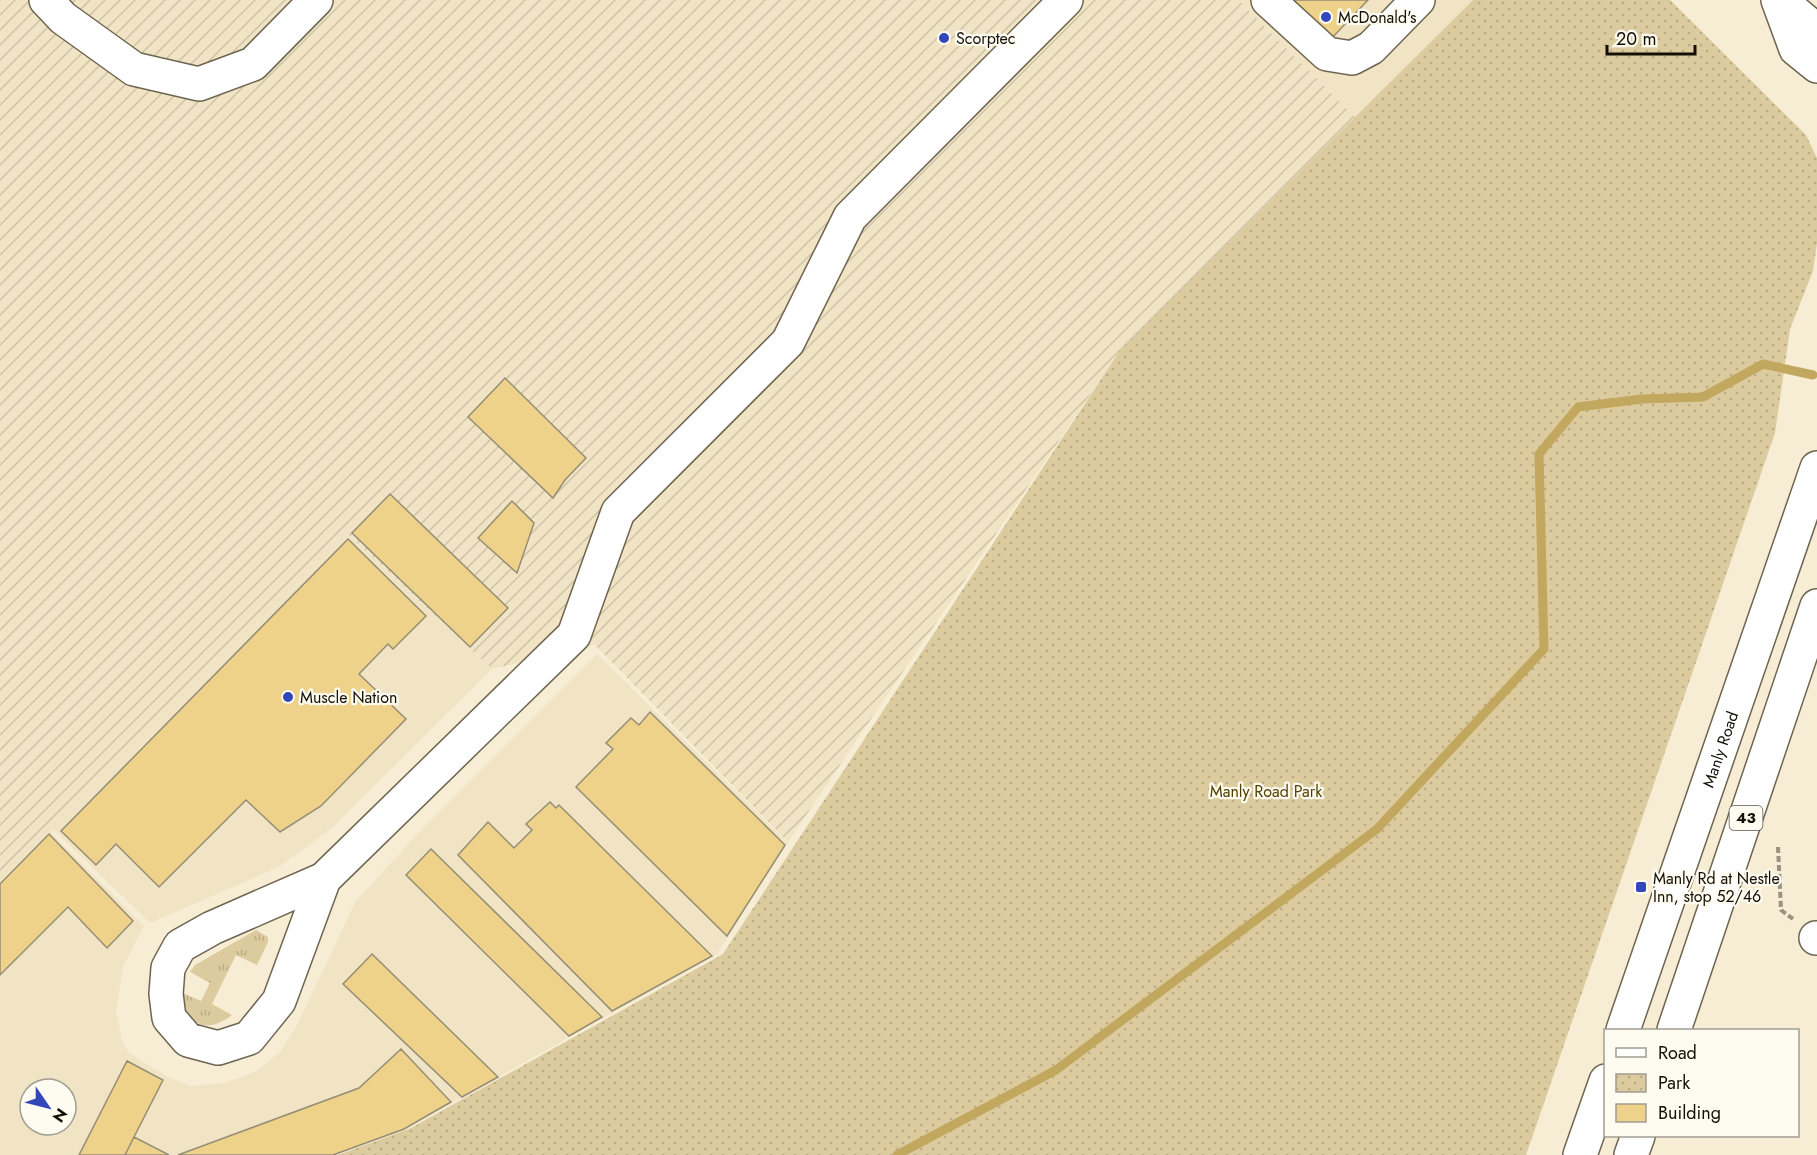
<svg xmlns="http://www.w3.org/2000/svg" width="1817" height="1155" viewBox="0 0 1817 1155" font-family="Jost,sans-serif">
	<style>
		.built { fill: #f1e4c4; fill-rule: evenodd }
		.industrial { fill: url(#industrial-furrows) }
		.grass { fill: url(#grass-tufts) }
		.park { fill: url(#park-dots) }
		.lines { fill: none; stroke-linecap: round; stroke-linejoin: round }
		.stream { stroke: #c2a75e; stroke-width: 9 }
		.building { fill: #eed289; stroke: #958d76; stroke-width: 1.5 }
		.minor-casing { stroke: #6e6550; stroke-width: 36 }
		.major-casing { stroke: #6e6550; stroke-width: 36 }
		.path { stroke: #999280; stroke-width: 4; stroke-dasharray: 6 3; stroke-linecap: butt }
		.minor { stroke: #fff; stroke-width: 33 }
		.major { stroke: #fff; stroke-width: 33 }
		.poi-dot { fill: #3247b9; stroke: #fefbf1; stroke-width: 2 }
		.labels { text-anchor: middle; stroke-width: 4.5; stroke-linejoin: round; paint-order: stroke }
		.shield { fill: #fefbf1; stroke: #59564d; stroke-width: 1.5 }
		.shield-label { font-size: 15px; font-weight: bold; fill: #120f07 }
		.poi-label { font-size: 16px; fill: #120f07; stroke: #fefbf1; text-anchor: start }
		.street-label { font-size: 16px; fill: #120f07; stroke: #fefbf1 }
		.park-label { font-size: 16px; fill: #534003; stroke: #fefbf1 }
	</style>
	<defs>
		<pattern id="industrial-furrows" width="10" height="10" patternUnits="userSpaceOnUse" patternTransform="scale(1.5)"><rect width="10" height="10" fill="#f1e4c4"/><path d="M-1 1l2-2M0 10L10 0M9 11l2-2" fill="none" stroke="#cec2a7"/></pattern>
		<pattern id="grass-tufts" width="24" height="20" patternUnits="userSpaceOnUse" patternTransform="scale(1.5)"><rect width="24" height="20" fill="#dccb9e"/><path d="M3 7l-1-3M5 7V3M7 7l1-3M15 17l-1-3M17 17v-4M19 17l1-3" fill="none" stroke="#bcad87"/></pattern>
		<pattern id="park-dots" width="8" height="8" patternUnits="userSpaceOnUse" patternTransform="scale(1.5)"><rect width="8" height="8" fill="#dccb9e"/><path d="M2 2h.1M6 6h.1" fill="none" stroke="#bcad87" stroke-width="1.8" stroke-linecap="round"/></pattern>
	</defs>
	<rect width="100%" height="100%" fill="#f6edd4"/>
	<path class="built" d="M1238,0H1473L1355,117Z
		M348,534L492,669L333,827L279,867L150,923L53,829Z
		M597,654L788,843L717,954L404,1130L335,1155H0V883L50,832L144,926L123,967L116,1012L122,1041L129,1053L168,1077L191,1086L225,1083L257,1071L280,1052L295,1029L356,901L425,826ZM30,1089H66V1125H30Z"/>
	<path class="industrial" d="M0,0H1238L1355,117L1121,349L788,842L595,645L492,669L348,534L0,883Z"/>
	<path class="grass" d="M256,930L268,937V942L257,965L236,955L212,1004L232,1015C213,1029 201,1029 182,1013L178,991L201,1001L210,983L190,972L195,965Z"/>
	<path class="park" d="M1473,0H1670L1806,135L1817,158V243L1813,271L1790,329L1775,433L1526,1155H338L411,1128L723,954L1121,349Z"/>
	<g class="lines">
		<path class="stream" d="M897,1155L1056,1070L1377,829L1544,649L1539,454L1578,407L1642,399L1703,397L1763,364L1813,375"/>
	</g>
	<path class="building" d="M1282,0H1368L1329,41Z
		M505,378L586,458L565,480L553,498L468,417Z
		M390,494L508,608L470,647L352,533Z
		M512,501L534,523L517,573L478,538Z
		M348,539L426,616L393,649L388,644L359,674L406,719L321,806L280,832L246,800L159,887L116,844L96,865L61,831Z
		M650,712L785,845L727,936L576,787L613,749L606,743L631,718L639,725Z
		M550,802L556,808L559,805L712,956L612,1011L458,855L488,822L514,848L532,830L526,824Z
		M49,834L133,921L107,948L68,907L0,975V884Z
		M431,849L602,1017L569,1036L406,875Z
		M372,954L498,1077L462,1097L343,984Z
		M401,1049L451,1102L404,1129L333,1155H178L359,1088Z
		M127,1061L163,1080L134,1137L125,1155H79Z
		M134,1137L169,1155H125Z"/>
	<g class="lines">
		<defs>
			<path id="minor" d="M46,0L63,18L134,69L199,84L253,64L316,0
				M1268,0L1327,54L1352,58L1371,48L1418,0
				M1778,0L1796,49L1817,66
				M1780,0L1817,31
				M324,879L279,1001L249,1038L218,1048L188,1040L169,1018L166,994L168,968L180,946L212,928L324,879L574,635L618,512L788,342L850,217L1066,0
				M1816,938H1817"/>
			<g id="major">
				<path id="s1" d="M1623,1030L1817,468"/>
				<path d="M1674,1030L1817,606"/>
				<path d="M1580,1155L1606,1081"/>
				<path d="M1631,1155L1638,1136"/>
			</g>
		</defs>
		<use href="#minor" class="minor-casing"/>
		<use href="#major" class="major-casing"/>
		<path class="path" d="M1778,847L1781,910L1793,919"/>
		<use href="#minor" class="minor"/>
		<use href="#major" class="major"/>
	</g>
	<g class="poi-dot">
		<circle cx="1326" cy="17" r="6"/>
		<circle cx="944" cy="38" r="6"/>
		<circle cx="288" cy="697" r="6"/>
		<rect x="1635" y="881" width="12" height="12" rx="3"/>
	</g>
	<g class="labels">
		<rect class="shield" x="1729.5" y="806" width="33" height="24" rx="4.5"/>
		<g class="shield-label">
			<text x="1746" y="823">43</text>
		</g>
		<g class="poi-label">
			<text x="1338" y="23">McDonald's</text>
			<text x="956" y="44">Scorptec</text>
			<text x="300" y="703">Muscle Nation</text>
			<text x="1653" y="884">Manly Rd at Nestle<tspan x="1653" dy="18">Inn, stop 52/46</tspan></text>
		</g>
		<g class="street-label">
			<text dy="6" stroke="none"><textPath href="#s1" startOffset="297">Manly Road</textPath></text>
		</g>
		<g class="park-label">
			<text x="1266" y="797">Manly Road Park</text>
		</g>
	</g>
	<rect x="1604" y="1029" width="195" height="108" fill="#fefbf1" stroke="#a09d93" stroke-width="1.5"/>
	<rect x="1616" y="1048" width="30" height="9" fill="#ffffff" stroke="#a09d93" stroke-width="1.5"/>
	<text x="1658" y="1059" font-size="18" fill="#120f07">Road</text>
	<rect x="1616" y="1074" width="30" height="18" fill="url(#park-dots)" stroke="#a09d93" stroke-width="1.5"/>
	<text x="1658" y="1089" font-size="18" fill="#120f07">Park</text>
	<rect x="1616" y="1104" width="30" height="18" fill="#eed289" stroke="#a09d93" stroke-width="1.5"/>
	<text x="1658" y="1119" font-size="18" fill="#120f07">Building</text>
	<g transform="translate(48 1107) rotate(125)"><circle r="28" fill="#fefbf1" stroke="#a09d93" stroke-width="1.5"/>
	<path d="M0-4.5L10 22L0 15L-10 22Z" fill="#3247b9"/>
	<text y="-9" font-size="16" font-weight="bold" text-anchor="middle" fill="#120f07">N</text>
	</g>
	<path d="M1607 45v9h88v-9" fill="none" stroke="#120f07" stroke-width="3"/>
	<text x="1616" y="45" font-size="18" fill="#120f07" stroke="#fefbf1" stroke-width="4.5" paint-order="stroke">20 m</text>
</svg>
